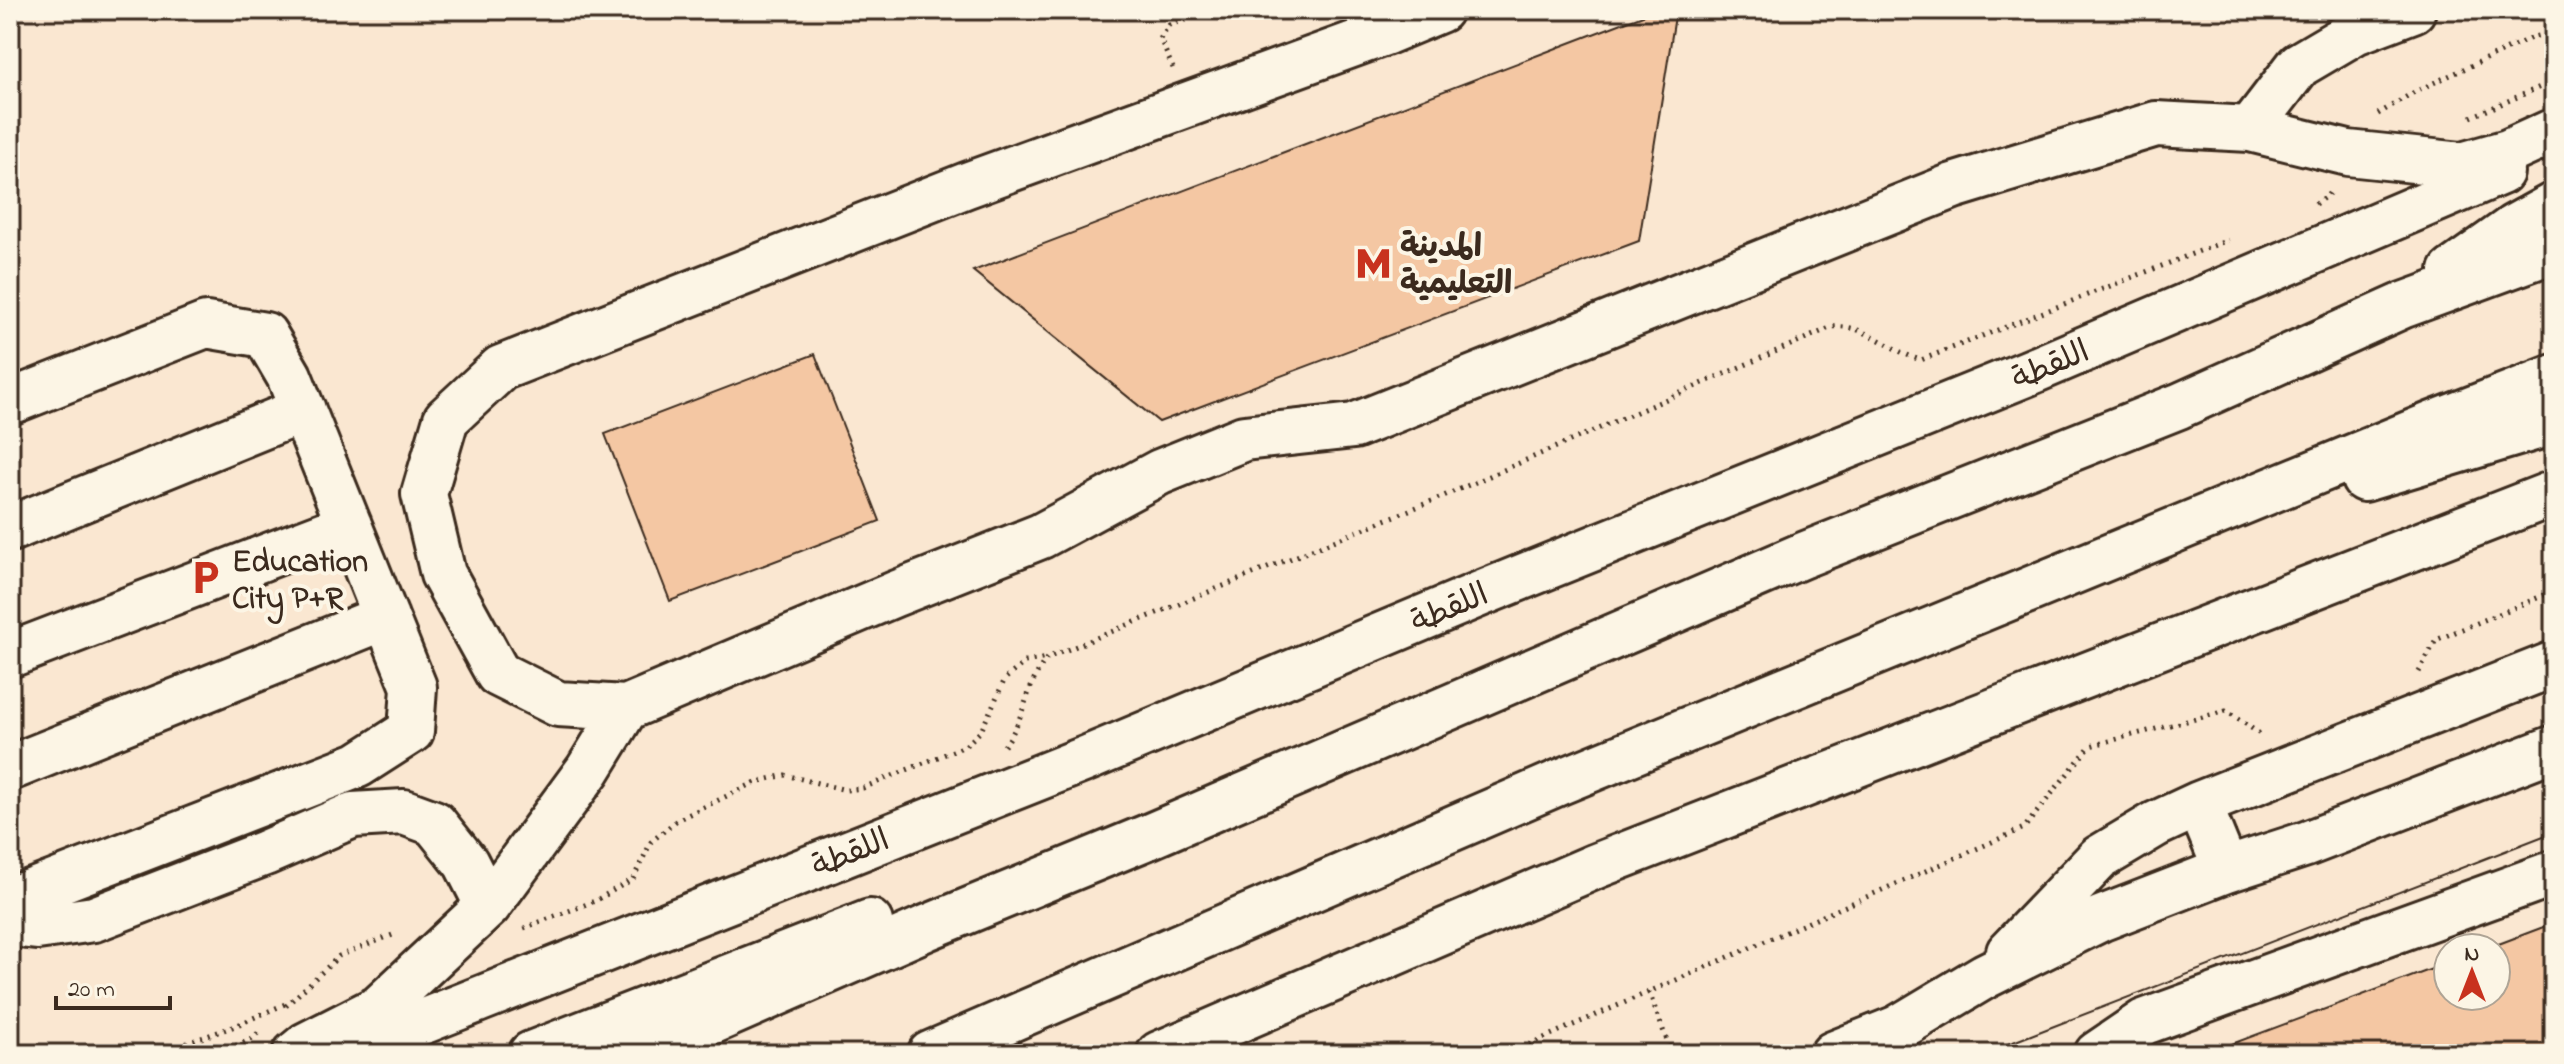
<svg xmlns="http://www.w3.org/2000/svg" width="2564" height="1064" viewBox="0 0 2564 1064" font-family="'Indie Flower','Playpen Sans Arabic',sans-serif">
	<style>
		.building { fill: #f4c7a3; stroke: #3b2a1e; stroke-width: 2 }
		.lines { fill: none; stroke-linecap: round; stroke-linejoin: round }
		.minor-casing { stroke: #3b2a1e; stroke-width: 50 }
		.major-casing { stroke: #3b2a1e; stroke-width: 50 }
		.path { stroke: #3b2a1e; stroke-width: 5; stroke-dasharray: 2 6; stroke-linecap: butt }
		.minor { stroke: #fcf5e5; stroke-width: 44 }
		.major { stroke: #fcf5e5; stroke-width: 44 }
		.tram { stroke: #3b2a1e; stroke-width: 2 }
		.labels { text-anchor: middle; stroke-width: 8; stroke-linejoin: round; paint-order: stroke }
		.poi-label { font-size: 32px; font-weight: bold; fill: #3b2a1e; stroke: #fcf5e5; text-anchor: start }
		.street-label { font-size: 32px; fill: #3b2a1e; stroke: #fcf5e5 }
	</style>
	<rect width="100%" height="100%" fill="#fae7d1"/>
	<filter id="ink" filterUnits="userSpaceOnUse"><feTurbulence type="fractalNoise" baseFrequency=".0125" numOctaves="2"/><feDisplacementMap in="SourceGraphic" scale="16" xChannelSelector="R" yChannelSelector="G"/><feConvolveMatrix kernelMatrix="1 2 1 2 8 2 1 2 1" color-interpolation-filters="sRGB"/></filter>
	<g filter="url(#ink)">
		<path class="building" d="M1656,10H1676L1639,241L1159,422L973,271Z
			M815,354L880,521L670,601L605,434Z
			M2554,923V1054H2205L2448,963V996H2496V948H2488Z"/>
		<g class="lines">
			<defs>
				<path id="minor" d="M1440,10L1387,32L967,185L501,368L446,419L424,494L443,574L498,674L558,704L626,708L895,594L1041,536L1160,472L1244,438L1354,426L1953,186L2156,124L2250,129L2348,153L2462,165L2508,152L2554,131
					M2250,129L2299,65L2355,32L2413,10
					M10,402L206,325L265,335L289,376L414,687L411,731L358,765L10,900
					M10,529L303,410
					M10,655L349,525
					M10,768L386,617
					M2199,804L2226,870
					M10,924L37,927L94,919L265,853L353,815L404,812L434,823L466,863L488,906
					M2009,952L2099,858L2156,824L2199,804L2554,664
					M295,1054L306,1045L379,1008L488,906L588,770L626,708
					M341,1054L1088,758L1480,594L2028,373L2501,172
					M1159,1054L1596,866L2554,493
					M1833,1054L1898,1028L1985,976L2100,919L2226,870L2306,844L2554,748
					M2097,1054L2144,1022L2554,873"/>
				<path id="major" d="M2452,271L2514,227L2554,205
					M2364,479L2554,422
					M531,1054L870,922
					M638,1054L926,928L1150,836L1801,556L2179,406L2404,305L2554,250
					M930,1054L1560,782L2433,424L2554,377
					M1168,1054L1190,1042"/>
			</defs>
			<use href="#minor" class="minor-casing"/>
			<use href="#major" class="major-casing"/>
			<path class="path" d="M1173,68L1160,39L1169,25L1217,10
				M2378,114L2416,91L2533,37L2554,32
				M2471,117L2554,81
				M2315,204L2328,195L2331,190
				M2419,672L2436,640L2554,591
				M1004,746C1025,720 1026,684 1047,658L1439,498L1832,327C1865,323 1891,352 1921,360L2228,240
				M524,928L595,901L633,879L651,842L677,820L756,782L785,775L846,790L863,788L965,746L981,731L1005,679L1025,662L1047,658
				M1649,992L1672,1054
				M286,1006L339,956L395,934
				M156,1054L235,1026L285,1004
				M213,1054L250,1040L258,1033
				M1507,1054L2024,828L2090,746L2226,711L2263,736"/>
			<use href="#minor" class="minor"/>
			<use href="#major" class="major"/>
			<path class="tram" d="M1982,1054L2554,832"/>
		</g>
	</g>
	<defs>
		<symbol id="metro-bare" viewBox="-9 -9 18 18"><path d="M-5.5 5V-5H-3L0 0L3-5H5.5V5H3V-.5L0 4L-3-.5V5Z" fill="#c8321e" stroke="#fcf5e5" stroke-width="2.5" paint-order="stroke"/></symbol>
		<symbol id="parking-bare" viewBox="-9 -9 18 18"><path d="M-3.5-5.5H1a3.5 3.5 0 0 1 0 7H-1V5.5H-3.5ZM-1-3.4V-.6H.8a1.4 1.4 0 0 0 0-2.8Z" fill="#c8321e" stroke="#fcf5e5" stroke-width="2.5" paint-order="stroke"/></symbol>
	</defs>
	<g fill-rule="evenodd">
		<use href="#metro-bare" x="1348" y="238" width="51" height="51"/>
		<use href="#parking-bare" x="180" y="552" width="51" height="51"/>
	</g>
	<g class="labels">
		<g class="poi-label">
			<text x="1400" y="256">المدينة<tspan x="1400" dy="37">التعليمية</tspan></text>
			<text x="232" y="571">Education<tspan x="232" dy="37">City P+R</tspan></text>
		</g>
		<g class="street-label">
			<text transform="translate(2050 364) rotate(-23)" y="11">اللقطة</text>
			<text transform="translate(1449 607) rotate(-23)" y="11">اللقطة</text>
			<text transform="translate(850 852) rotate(-22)" y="11">اللقطة</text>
		</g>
	</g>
	<rect width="2564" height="1064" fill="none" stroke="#fcf5e5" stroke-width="40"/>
	<rect x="20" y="20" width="2524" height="1024" fill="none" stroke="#3b2a1e" stroke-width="3" filter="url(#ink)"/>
	<g transform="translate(2472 972)"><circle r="38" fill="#fcf5e5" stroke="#afa495" stroke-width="2"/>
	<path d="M0-6L14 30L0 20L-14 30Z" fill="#c8321e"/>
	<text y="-12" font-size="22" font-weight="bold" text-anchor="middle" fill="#3b2a1e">N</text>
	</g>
	<path d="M56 996v12h114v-12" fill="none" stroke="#3b2a1e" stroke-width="4"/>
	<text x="68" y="996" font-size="24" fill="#3b2a1e" stroke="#fcf5e5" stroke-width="6" paint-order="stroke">20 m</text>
</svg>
